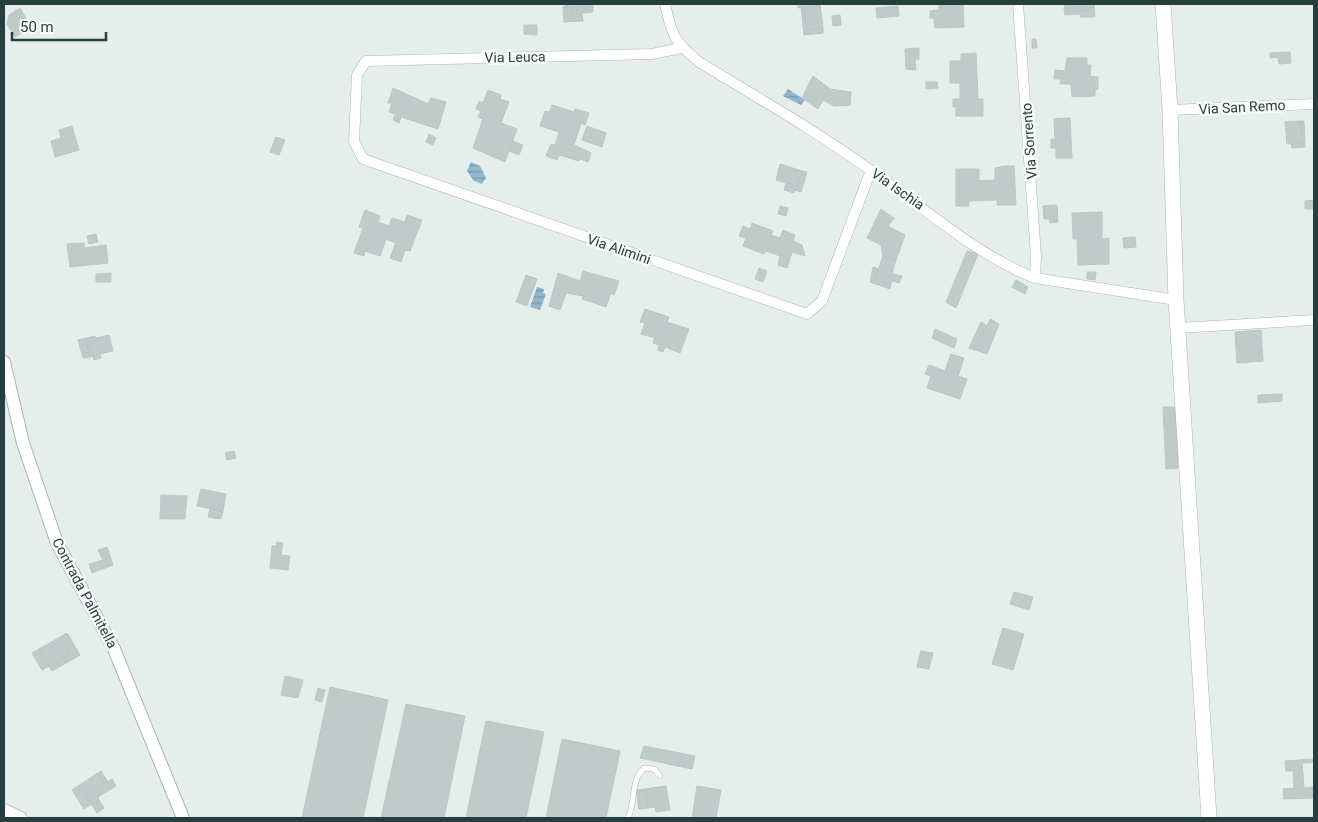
<svg xmlns="http://www.w3.org/2000/svg" width="1318" height="822" viewBox="0 0 1318 822" font-family="Roboto,sans-serif">
	<style>
		.water { fill: url(#water-rules) }
		.building { fill: #becbc9; stroke: #b8c7c5 }
		.lines { fill: none; stroke-linecap: round; stroke-linejoin: round }
		.service-casing { stroke: #a9b6b4; stroke-width: 6 }
		.minor-casing { stroke: #a9b6b4; stroke-width: 11 }
		.tertiary-casing { stroke: #a9b6b4; stroke-width: 14 }
		.secondary-casing { stroke: #a2b6b4; stroke-width: 16 }
		.service { stroke: #fff; stroke-width: 5 }
		.minor { stroke: #fff; stroke-width: 10 }
		.tertiary { stroke: #fff; stroke-width: 12 }
		.secondary { stroke: #fff; stroke-width: 15 }
		.labels { text-anchor: middle; stroke-width: 5; stroke-linejoin: round; paint-order: stroke }
		.street-label { font-size: 14px; fill: #263f3e; stroke: #f6faf9 }
	</style>
	<defs>
		<pattern id="water-rules" width="6" height="5" patternUnits="userSpaceOnUse" patternTransform="scale(1.25)"><rect width="6" height="5" fill="#92b7cf"/><path d="M0 2.5h6" fill="none" stroke="#7796a9"/></pattern>
	</defs>
	<rect width="100%" height="100%" fill="#e6eeec"/>
	<path class="water" d="M788,89L805,100L801,105L783,96Z
		M471,162L480,166L486,178L482,184L474,181L467,171Z
		M537,287L544,289L543,293L546,294L540,310L530,307Z"/>
	<path class="building" d="M565,4H593V12L572,14L571,7H565Z
		M798,4H820L823,28L806,30L804,7L798,8Z
		M939,4H963L964,27L935,28L934,18H930V11L939,10Z
		M1064,4H1087L1088,10L1067,11Z
		M1087,4H1094L1095,17H1080V14L1065,15L1064,8L1067,7V11L1088,10Z
		M898,6L899,16L877,18L876,8Z
		M563,7H571L572,14H582L583,21L564,22Z
		M801,7H804L806,30L823,28V33L804,35Z
		M20,8L31,27L15,37L7,24L9,15Z
		M840,15L841,25L833,26L832,16Z
		M524,25H537V35L524,34Z
		M1032,39H1036L1037,48H1032Z
		M919,48V59L915,60L916,70L906,69L905,49Z
		M1290,52L1291,63L1279,64L1278,57L1270,58V53Z
		M976,53L978,99H983V116H956V107H953V99H960V83H950V61H961V54Z
		M1067,58H1087V65H1091L1090,76L1098,77V89L1095,90V96L1072,97L1071,84H1060L1061,79H1054L1055,70L1065,71Z
		M813,76L830,89L851,92L850,105L834,106L823,100L818,109L802,98Z
		M926,82H937L938,88L926,89Z
		M393,88L428,104L431,98L446,102L438,129L401,117L399,123L393,120L395,114L389,112L392,103H388Z
		M488,90L501,95L500,99L509,102L501,123L517,129L505,162L473,148L483,119L478,117L481,111L476,109L479,101L483,103Z
		M552,105L574,112L575,109L589,113L585,125L581,123L574,145L591,153L588,162L580,159L579,161L559,155L557,160L546,156L551,144L555,145L559,132L540,126L545,111L550,112Z
		M1070,118L1072,158H1056V148H1051V139H1055L1054,119Z
		M1301,121L1302,143L1287,144L1285,122Z
		M1301,121H1304L1305,147L1292,148L1291,144L1302,143Z
		M72,126L79,150L55,157L51,141L61,138L59,130Z
		M587,126L606,133L602,147L582,140Z
		M429,134L436,138L433,145L426,142Z
		M276,137L285,140L279,155L270,152Z
		M512,141L523,145L519,155L509,151Z
		M780,164L802,171L797,186L776,180Z
		M1004,166H1014L1016,205H997V200L969,201V206H956V169H979V181L995,180V168Z
		M802,171L807,172L801,192L795,190L794,193L784,190L786,183L797,186Z
		M1314,200V209H1305V201Z
		M1057,205L1058,222L1050,223V219H1044L1043,206Z
		M780,206L788,208L786,216L778,214Z
		M881,209L894,218L888,226L905,235L896,260L883,256L881,245L867,238Z
		M365,210L380,216L378,222L389,226L392,218L405,222L407,215L422,220L410,251L405,250L401,262L390,258L396,243L386,239L380,256L365,251L364,256L354,253L363,228L359,227Z
		M1102,212V239L1109,238V264L1078,265L1077,239H1073L1072,213Z
		M752,223L773,231L771,235L780,238L783,230L795,235L793,241L802,245L805,256L792,252L787,268L778,265L780,256L766,251L764,254L743,246L746,238L739,236L743,226L750,229Z
		M96,234L98,242L89,244L87,236Z
		M1135,237L1136,247L1124,248L1123,238Z
		M84,243V248L106,245L108,263L70,267L67,244Z
		M967,251L978,254L956,308L946,302Z
		M883,256L896,260L892,274L902,276L899,283L892,281L891,284L875,280Z
		M873,267L879,269L875,280L891,284L890,289L870,282Z
		M759,268L767,271L763,282L755,279Z
		M583,271L619,281L614,295L611,293L606,307L582,299L583,296L566,293L560,310L549,306L558,273L580,281Z
		M1087,272H1096L1095,280L1087,279Z
		M111,273V282H96V274Z
		M526,275L537,279L527,306L516,302Z
		M1016,280L1028,287L1025,294L1012,287Z
		M645,309L669,317L667,322L689,329L680,353L665,347L663,352L658,350L659,345L653,343L655,338L641,334L645,323L640,322Z
		M990,319L999,324L987,354L969,348L981,322L987,326Z
		M935,329L957,339L954,348L932,338Z
		M1261,330L1263,361L1237,363L1235,332Z
		M109,335L113,351L100,354L101,358L94,360L93,356L90,357L87,345L97,343L96,338Z
		M95,336L97,343L87,345L90,357L83,358L78,340Z
		M951,354L964,358L958,376L967,379L960,399L927,388L931,376L925,374L929,365L945,371Z
		M1282,394V401L1258,403V395Z
		M1163,407H1175L1178,468L1166,469Z
		M234,451L236,458L227,460L225,453Z
		M201,489L226,494L223,511L197,506Z
		M161,495L187,496L185,519H160Z
		M210,509L223,511L221,519L208,517Z
		M277,542L283,543L281,555L290,556L288,570L270,568L272,546H276Z
		M107,547L113,565L92,573L89,564L103,560L98,550Z
		M1014,592L1033,597L1029,610L1010,604Z
		M1003,628L1024,634L1013,670L992,664Z
		M67,633L73,643L66,646L70,654L56,662L59,667L52,671L39,649Z
		M73,643L80,655L59,667L56,662L70,654L66,646Z
		M39,649L49,666L42,670L32,653Z
		M921,651L933,653L929,669L917,667Z
		M285,676L303,680L298,698L281,695Z
		M330,687L388,700L363,818H302Z
		M318,688L325,690L322,702L315,700Z
		M406,704L465,716L444,818H381Z
		M486,721L544,732L526,818H466Z
		M562,739L620,751L606,818H546Z
		M644,746L695,756L692,769L640,758Z
		M1314,759V762L1302,763L1304,788L1314,787V798L1284,799L1283,789L1294,788L1293,771H1286L1285,761Z
		M101,771L108,782L104,784L98,773Z
		M98,773L104,784L112,779L116,786L98,797L99,800L91,804L81,784Z
		M81,784L91,804L84,809L72,790Z
		M666,786L670,810L656,812L655,807L648,808L645,789Z
		M697,786L721,790L716,818H692Z
		M645,789L648,808L639,809L636,790Z
		M99,800L104,808L97,813L91,804Z"/>
	<g class="lines">
		<defs>
			<path id="service" d="M628,818C636,801 630,782 644,768L654,769L660,776"/>
			<path id="minor" d="M665,4C672,36 674,41 699,62C758,98 818,132 873,172C924,208 978,256 1035,278L1176,300
				M1018,4L1036,256L1035,278
				M681,48L652,54L366,61L357,75L354,141L363,159L807,314L822,301L871,170
				M1170,110L1314,104
				M1178,328L1314,320"/>
			<path id="tertiary" d="M4,362L23,443L57,543L114,649L183,818
				M4,810L21,818"/>
			<path id="secondary" d="M1163,4L1170,110L1176,300L1209,818"/>
		</defs>
		<use href="#service" class="service-casing"/>
		<use href="#minor" class="minor-casing"/>
		<use href="#tertiary" class="tertiary-casing"/>
		<use href="#secondary" class="secondary-casing"/>
		<use href="#service" class="service"/>
		<use href="#minor" class="minor"/>
		<use href="#tertiary" class="tertiary"/>
		<use href="#secondary" class="secondary"/>
	</g>
	<g class="labels">
		<g class="street-label">
			<text transform="translate(515 57) rotate(-1)" y="5">Via Leuca</text>
			<text transform="translate(1242 107) rotate(-3)" y="5">Via San Remo</text>
			<text transform="translate(1029 141) rotate(-94)" y="5">Via Sorrento</text>
			<text transform="translate(898 189) rotate(35)" y="5">Via Ischia</text>
			<text transform="translate(619 249) rotate(19)" y="5">Via Alimini</text>
			<text transform="translate(85 593) rotate(62)" y="5">Contrada Palmitella</text>
		</g>
	</g>
	<rect width="1318" height="822" fill="none" stroke="#263f3e" stroke-width="10"/>
	<path d="M12 32v8h94v-8" fill="none" stroke="#263f3e" stroke-width="2.5"/>
	<text x="20" y="32" font-size="15" fill="#263f3e" stroke="#f6faf9" stroke-width="4" paint-order="stroke">50 m</text>
</svg>
